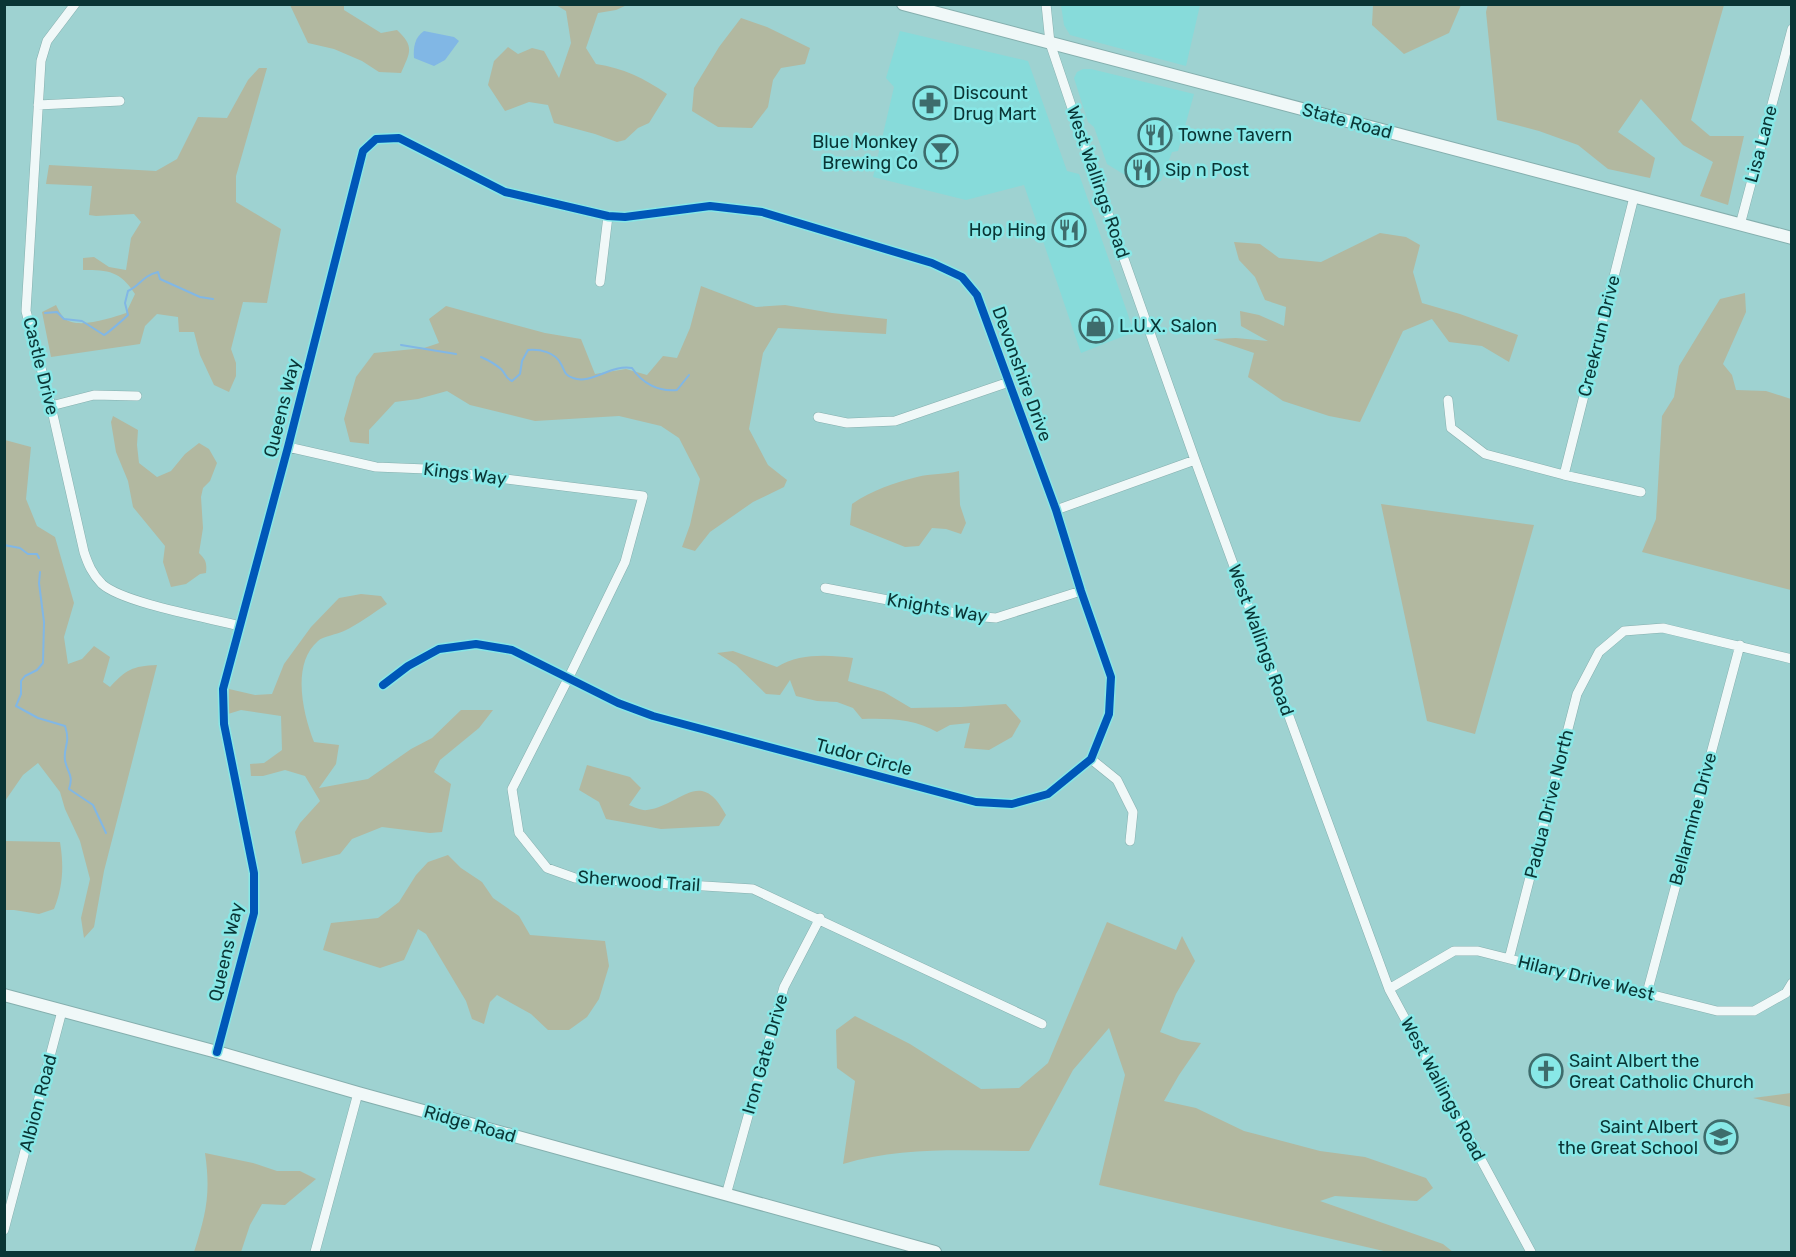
<svg xmlns="http://www.w3.org/2000/svg" width="1796" height="1257" viewBox="0 0 1796 1257" font-family="Rubik,sans-serif">
	<style>
		.built { fill: #87dbda }
		.green { fill: #b2b8a0 }
		.water { fill: #81b7e5 }
		.lines { fill: none; stroke-linecap: round; stroke-linejoin: round }
		.stream { stroke: #81b7e5; stroke-width: 2 }
		.minor-casing { stroke: #85afae; stroke-width: 10 }
		.major-casing { stroke: #85afae; stroke-width: 14 }
		.minor { stroke: #f0f8f8; stroke-width: 9 }
		.major { stroke: #f0f8f8; stroke-width: 12 }
		.cycleway-casing { stroke: #88e8e7; stroke-width: 11 }
		.cycleway { stroke: #0057b8; stroke-width: 8 }
		.labels { text-anchor: middle; stroke-width: 5; stroke-linejoin: round; paint-order: stroke }
		.poi-label { font-size: 18px; fill: #0a3535; stroke: #88e8e7; text-anchor: start }
		.street-label { font-size: 18px; fill: #0a3535; stroke: #88e8e7 }
	</style>
	<rect width="100%" height="100%" fill="#9ed2d1"/>
	<path class="built" d="M1061,5H1200L1186,66L1070,35L1064,25Z
		M900,31L1028,61L1067,171L1079,174L1134,332L1081,353L1024,185L966,200L873,177L894,87L886,78Z
		M1083,69H1091L1194,94L1178,151L1172,152L1161,181L1150,183L1128,177L1107,164L1094,127L1088,122L1074,78L1077,72Z"/>
	<path class="green" d="M1488,4L1724,5L1691,120L1710,136H1744L1728,205L1700,196L1713,162L1683,145L1641,99L1618,132L1655,158L1650,178L1608,169L1578,145L1539,131L1497,120L1486,12Z
		M290,5H344V10L381,33L397,30C415,47 410,52 401,73L379,72L362,61L334,49L308,43Z
		M556,5H627L616,10L598,13L586,48L596,64C623,68 644,78 667,94L649,123L638,128L625,140L617,142L595,134L554,123L548,105L529,102L505,111L488,85L494,61L508,47L518,54L532,48L544,51L559,78L571,43L566,11Z
		M1373,5V4L1461,5L1449,33L1404,54L1372,25Z
		M741,18L767,27L810,48L805,64L781,68L773,80L768,107L752,128L718,127L692,111L694,88L719,47Z
		M259,68H267L236,176V202L281,229L267,303L243,302L231,349L236,363V376L229,392L214,385L200,355L194,332H179L178,317L157,314L145,326L140,344L51,357L42,312L56,305C58,309 61,315 64,318C77,330 111,318 126,313L135,294C120,271 109,270 83,270V258L94,257L109,267L126,270L131,238L141,222L134,214L96,216L89,215L92,186L46,184L49,165L156,171L177,159L198,117L227,118L248,80Z
		M1380,233L1406,237L1420,245L1413,272L1422,303L1460,314L1518,335L1509,362L1482,346L1449,342L1432,319L1403,331L1360,422L1329,416L1283,401L1248,377L1254,353L1213,339L1236,338L1268,341L1241,326L1240,311L1259,315L1284,326L1286,307L1265,300L1255,277L1239,260L1234,242L1260,244L1279,258L1321,262Z
		M701,286L756,307L785,305L832,313L887,319L886,334L778,328L763,353L749,429L768,465L787,480L784,487L753,502L710,532L695,551L682,547L690,525L700,479L679,438L661,426L619,416L535,421L470,405L447,391L418,399L395,402L369,430V444L350,442L344,419L356,377L374,353L424,348L439,343L429,319L446,306L545,333L581,339L595,374L626,369L647,375L663,356L677,358L690,328Z
		M1745,293L1746,312L1723,364L1732,375L1736,390L1766,391L1791,399V590L1642,552L1656,519L1662,416L1674,397L1679,366L1720,299Z
		M113,416L138,430L137,445L139,463L157,477L171,471L185,454L199,443L209,449L217,463L210,481L203,488L201,497L203,528L199,553C206,560 207,563 206,573L200,574L186,584L171,587L163,562L165,546L133,507L128,481L116,452L111,422Z
		M5,440L31,447L26,499L37,526L55,537L74,603L64,637L68,664L82,659L94,646L110,657L103,682L110,687C126,670 132,666 157,665L104,871L94,927L84,938L81,918L90,879L80,841L65,809L60,792L38,763L23,775L5,801Z
		M959,471L960,505L966,523L961,534L946,529L932,528L919,546L905,547L850,525L852,504C872,490 894,483 917,477C931,473 945,475 959,471Z
		M1381,504L1534,525L1475,734L1427,721Z
		M361,594L381,596L387,604C373,613 359,624 344,631C336,635 323,636 318,641C291,664 303,714 314,742L339,745L336,764L319,788L368,779L411,749L432,738L461,710H493L479,728L440,760L434,772L451,784L442,832L430,833L382,827L352,839L340,854L302,864L295,832L300,823L320,801L305,776L285,770L263,776H251L250,764L264,763L282,750L281,716L241,710L228,714L229,689L255,695L272,694L284,664L311,627L339,598Z
		M733,651L777,667C800,653 828,655 853,658L848,681L884,692L911,708L961,707L1006,704L1021,721L1012,737L989,750L964,748L970,723L950,725L937,732C916,719 886,718 862,719L853,708L837,702L817,701L796,696L790,680L780,695L766,694L736,665L717,653Z
		M587,765L630,777L641,788L629,805C634,807 642,811 647,810C681,806 700,766 726,815L719,826L661,829L606,819L599,802L579,790Z
		M4,841L60,842C64,866 63,887 54,909L39,914L14,910H5Z
		M448,855L461,868L482,882L493,898L519,916L530,935L605,941L609,966L599,999L587,1017L569,1030H548L531,1014L497,995L490,1002L484,1024L472,1019L466,1001L426,934L418,929L404,960L380,968L323,950L331,923L378,918L399,902L416,875L428,862Z
		M1107,922L1176,950L1182,936L1195,961L1176,994L1160,1032L1181,1040L1201,1043L1179,1075L1164,1101L1196,1108L1244,1131L1320,1151L1365,1157L1426,1178L1433,1188L1417,1201L1335,1196L1320,1201L1443,1244L1453,1252H1388L1099,1185L1125,1075L1109,1028L1073,1070L1029,1151C967,1151 903,1146 843,1164L855,1081L837,1068L836,1030L855,1016L910,1044L981,1089L1019,1088L1048,1063Z
		M1791,1093V1107L1753,1098Z
		M205,1153L253,1163L277,1171H300L316,1179L285,1205L262,1204L250,1225L241,1252H194C206,1214 211,1194 205,1153Z"/>
	<path class="water" d="M424,31L454,37L459,41L445,60L434,66L414,58C413,47 415,37 424,31Z"/>
	<g class="lines">
		<path class="stream" d="M45,313L57,312L64,319L82,321L104,335C108,333 125,318 128,315L125,303L128,291C141,285 142,276 158,272L160,279L200,297L213,299
			M401,345L456,354
			M481,357C488,360 495,364 501,369C506,374 505,378 512,381L520,374L522,361L528,350C540,349 555,352 561,364C565,371 564,375 573,378C591,385 611,364 632,368C642,383 658,392 677,390L689,375
			M4,545L20,548L28,554H37L39,558
			M40,572L39,583L44,622L43,663L37,670L25,676L21,681V694L16,706L38,718L65,726C71,744 63,747 65,760C67,773 74,774 69,789L93,805L106,833"/>
		<defs>
			<path id="minor" d="M75,4L47,41L41,61L26,311L51,406L84,552C88,564 92,574 102,584C123,603 209,618 240,626
				M1046,4L1050,43L1100,191L1195,460L1389,989L1531,1252
				M38,105L120,101
				M1740,225L1792,29
				M600,282L608,216
				M1448,400L1451,428L1485,454L1564,475L1641,492
				M51,406L94,395L137,396
				M818,417L847,423L895,421L1009,382
				M288,447L376,467L426,469L643,496L625,562L569,677L512,789L519,833L547,868L575,878L753,889L1042,1024
				M1564,475L1634,197
				M1056,510L1195,460
				M825,588L972,616L996,618L1081,591
				M1091,759L1117,780L1133,812L1130,841
				M1509,959L1577,694L1599,652L1624,631L1663,628L1792,659
				M1389,989L1454,951H1478L1717,1011H1754L1786,993L1792,983
				M1647,993L1740,645
				M217,1052L254,913V873L224,724L223,689L288,447L363,151L376,139L399,138L505,192L608,216L625,217L710,206L762,212L932,263L962,277L977,295L1056,510L1081,591L1111,677L1109,714L1091,759L1048,794L1012,804L976,802L653,716L618,703L512,650L476,644L439,649L408,666L383,685
				M726,1195L784,987L820,918
				M4,1230L62,1011
				M315,1252L358,1093"/>
			<path id="major" d="M903,4L1792,238
				M4,995L217,1052L358,1093L935,1252"/>
		</defs>
		<use href="#minor" class="minor-casing"/>
		<use href="#major" class="major-casing"/>
		<use href="#minor" class="minor"/>
		<use href="#major" class="major"/>
		<defs>
			<path id="cycleway" d="M217,1052L254,913V873L224,724L223,689L288,447L363,151L376,139L399,138L505,192L608,216L625,217L710,206L762,212L932,263L962,277L977,295L1056,510L1081,591L1111,677L1109,714L1091,759L1048,794L1012,804L976,802L653,716L618,703L512,650L476,644L439,649L408,666L383,685"/>
		</defs>
		<use href="#cycleway" class="cycleway-casing"/>
		<use href="#cycleway" class="cycleway"/>
	</g>
	<defs>
		<symbol id="pharmacy-ring" viewBox="-11 -11 22 22"><circle r="9.5" fill="#88e8e7" stroke="#3e6c6c" stroke-width="1.5"/><path d="M-2-6h4v4h4v4h-4v4h-4v-4h-4v-4h4Z" fill="#3e6c6c"/></symbol>
		<symbol id="restaurant-ring" viewBox="-11 -11 22 22"><circle r="9.5" fill="#88e8e7" stroke="#3e6c6c" stroke-width="1.5"/><path d="M-5-6h1v4h1v-4h1v4h1v-4h1v5L-1.5 .5V6h-2V.5L-5-1ZM5-6V6H3V1.5H1.5Q1.5-4 5-6Z" fill="#3e6c6c"/></symbol>
		<symbol id="bar-ring" viewBox="-11 -11 22 22"><circle r="9.5" fill="#88e8e7" stroke="#3e6c6c" stroke-width="1.5"/><path d="M-6-5H6L.8 .8V4.5H3.5V6h-7V4.5H-.8V.8Z" fill="#3e6c6c"/></symbol>
		<symbol id="shop-ring" viewBox="-11 -11 22 22"><circle r="9.5" fill="#88e8e7" stroke="#3e6c6c" stroke-width="1.5"/><path d="M-5-2.5h2.3a2.7 3.5 0 0 1 5.4 0H5L5.5 6h-11ZM-1.5-2.5h3a1.5 2.3 0 0 0-3 0Z" fill="#3e6c6c"/></symbol>
		<symbol id="church-ring" viewBox="-11 -11 22 22"><circle r="9.5" fill="#88e8e7" stroke="#3e6c6c" stroke-width="1.5"/><path d="M-1.2-6h2.4v3.5h3.3v2.4h-3.3V6h-2.4V-.1h-3.3v-2.4h3.3Z" fill="#3e6c6c"/></symbol>
		<symbol id="school-ring" viewBox="-11 -11 22 22"><circle r="9.5" fill="#88e8e7" stroke="#3e6c6c" stroke-width="1.5"/><path d="M0-5L7-2L0 1L-7-2ZM-4 1L0 2.5L4 1V4Q0 6-4 4Z" fill="#3e6c6c"/></symbol>
	</defs>
	<g fill-rule="evenodd">
		<use href="#pharmacy-ring" x="911" y="84" width="38" height="38"/>
		<use href="#restaurant-ring" x="1136" y="116" width="38" height="38"/>
		<use href="#bar-ring" x="922" y="133" width="38" height="38"/>
		<use href="#restaurant-ring" x="1123" y="151" width="38" height="38"/>
		<use href="#restaurant-ring" x="1050" y="211" width="38" height="38"/>
		<use href="#shop-ring" x="1077" y="307" width="38" height="38"/>
		<use href="#church-ring" x="1527" y="1052" width="38" height="38"/>
		<use href="#school-ring" x="1702" y="1118" width="38" height="38"/>
	</g>
	<g class="labels">
		<g class="poi-label">
			<text x="953" y="99">Discount<tspan x="953" dy="21">Drug Mart</tspan></text>
			<text x="1178" y="141">Towne Tavern</text>
			<text x="918" y="148" text-anchor="end">Blue Monkey<tspan x="918" dy="21">Brewing Co</tspan></text>
			<text x="1165" y="176">Sip n Post</text>
			<text x="1046" y="236" text-anchor="end">Hop Hing</text>
			<text x="1119" y="332">L.U.X. Salon</text>
			<text x="1569" y="1067">Saint Albert the<tspan x="1569" dy="21">Great Catholic Church</tspan></text>
			<text x="1698" y="1133" text-anchor="end">Saint Albert<tspan x="1698" dy="21">the Great School</tspan></text>
		</g>
		<g class="street-label">
			<text transform="translate(1347 121) rotate(15)" y="6">State Road</text>
			<text transform="translate(1761 144) rotate(-75)" y="6">Lisa Lane</text>
			<text transform="translate(1098 182) rotate(71)" y="6">West Wallings Road</text>
			<text transform="translate(1599 336) rotate(-76)" y="6">Creekrun Drive</text>
			<text transform="translate(41 366) rotate(76)" y="6">Castle Drive</text>
			<text transform="translate(1022 374) rotate(70)" y="6">Devonshire Drive</text>
			<text transform="translate(282 408) rotate(-76)" y="6">Queens Way</text>
			<text transform="translate(465 474) rotate(7)" y="6">Kings Way</text>
			<text transform="translate(937 608) rotate(10)" y="6">Knights Way</text>
			<text transform="translate(1261 640) rotate(70)" y="6">West Wallings Road</text>
			<text transform="translate(864 757) rotate(15)" y="6">Tudor Circle</text>
			<text transform="translate(1549 804) rotate(-76)" y="6">Padua Drive North</text>
			<text transform="translate(1693 819) rotate(-75)" y="6">Bellarmine Drive</text>
			<text transform="translate(639 881) rotate(4)" y="6">Sherwood Trail</text>
			<text transform="translate(226 952) rotate(-77)" y="6">Queens Way</text>
			<text transform="translate(1586 978) rotate(14)" y="6">Hilary Drive West</text>
			<text transform="translate(765 1054) rotate(-74)" y="6">Iron Gate Drive</text>
			<text transform="translate(1443 1089) rotate(62)" y="6">West Wallings Road</text>
			<text transform="translate(38 1103) rotate(-75)" y="6">Albion Road</text>
			<text transform="translate(470 1124) rotate(16)" y="6">Ridge Road</text>
		</g>
	</g>
	<rect width="1796" height="1257" fill="none" stroke="#0a3535" stroke-width="12"/>
</svg>
